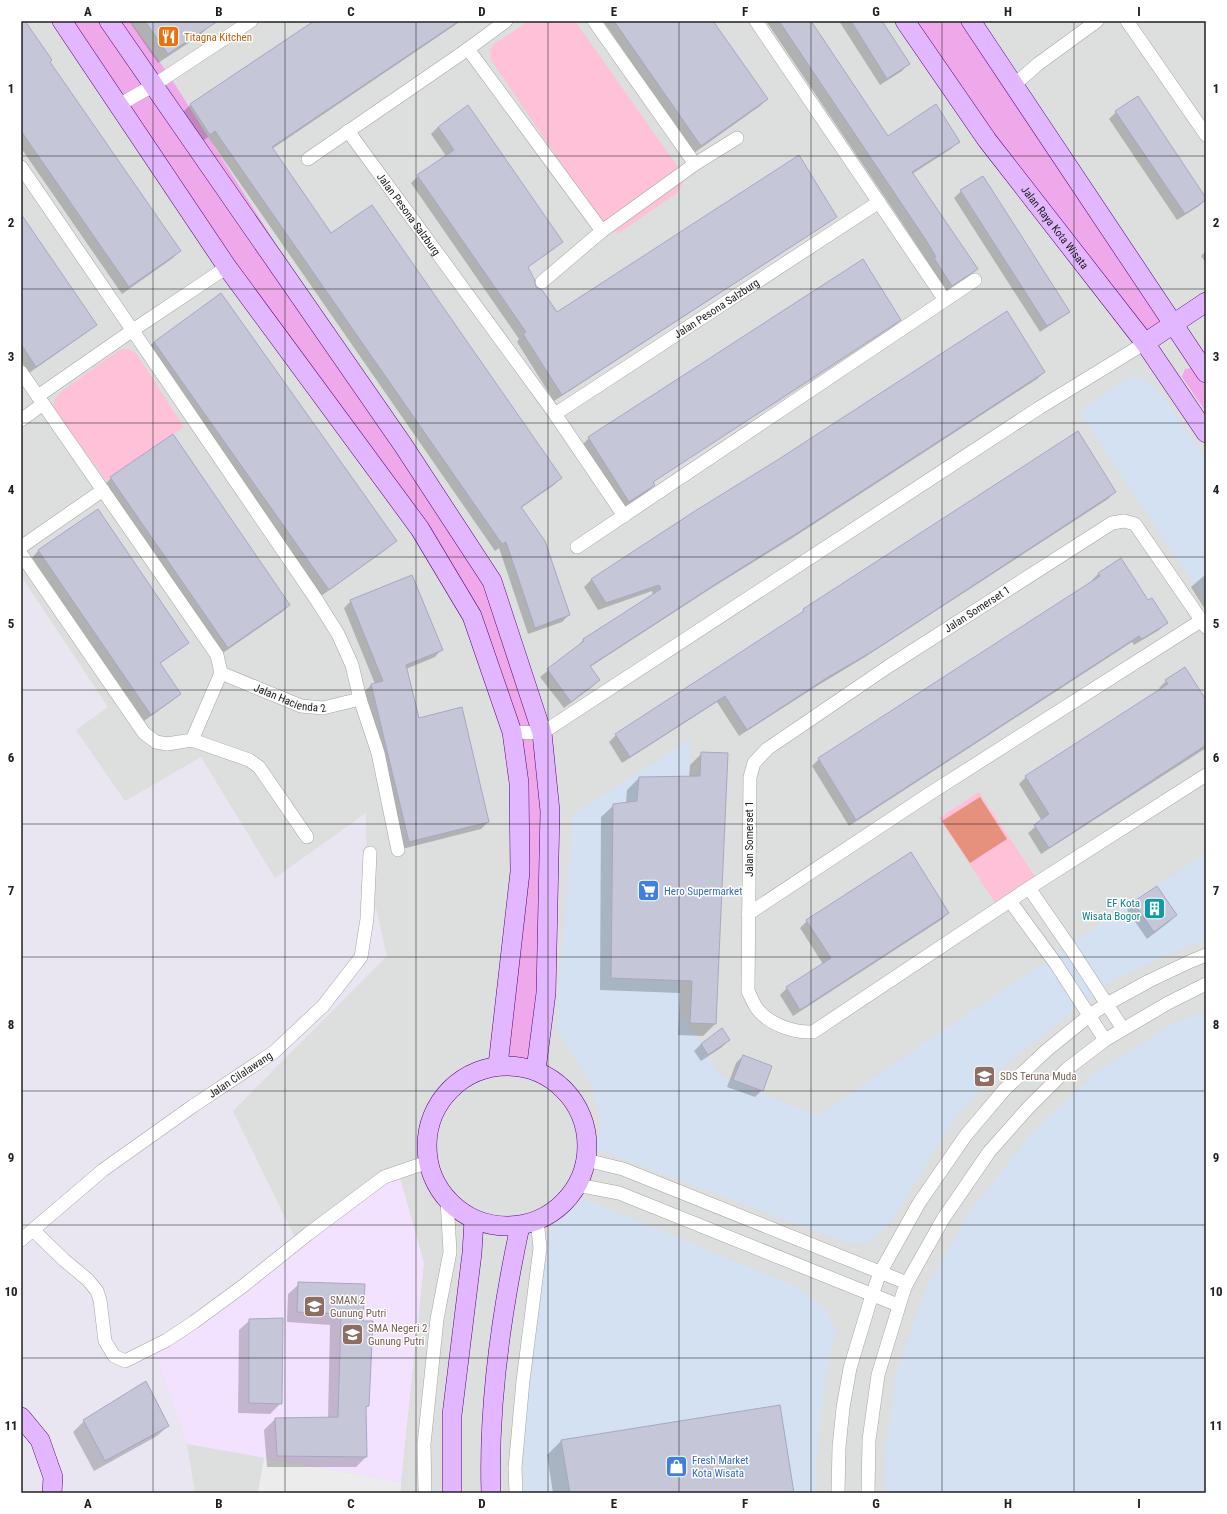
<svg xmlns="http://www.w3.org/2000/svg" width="1227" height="1514" viewBox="0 0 1227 1514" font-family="'Roboto Condensed',sans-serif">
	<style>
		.residential { fill: #dddede }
		.commercial { fill: #d4e1f3 }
		.education { fill: #f2e2ff }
		.grass { fill: #efa9ea }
		.park { fill: #fec1d7 }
		.pitch { fill: #e6917e }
		.parking { fill: #ececec }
		.shadow { fill: #0003; fill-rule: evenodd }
		.building { fill: #c6c6d9; stroke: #a7a7c5 }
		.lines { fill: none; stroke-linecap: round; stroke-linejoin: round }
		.street-casing { stroke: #a4a4a4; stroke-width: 14 }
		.secondary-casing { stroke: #55007f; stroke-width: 20 }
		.street { stroke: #fff; stroke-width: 13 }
		.secondary { stroke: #e3b7ff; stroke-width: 19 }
		.grid { fill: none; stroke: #202020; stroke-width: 1; stroke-opacity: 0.55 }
		.labels { text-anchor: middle; stroke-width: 3; stroke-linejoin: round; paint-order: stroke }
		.food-label { font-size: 11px; fill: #c56008; stroke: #fff; text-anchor: start }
		.street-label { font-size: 11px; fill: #202020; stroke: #fff }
		.shop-label { font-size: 11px; fill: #366cbe; stroke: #fff; text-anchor: start }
		.culture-label { font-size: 11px; fill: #0d838f; stroke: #fff; text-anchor: end }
		.education-label { font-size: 11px; fill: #785e54; stroke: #fff; text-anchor: start }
		.neatline { fill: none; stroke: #202020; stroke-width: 1.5 }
		.grid-label { font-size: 13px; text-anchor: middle; font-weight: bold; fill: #202020 }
	</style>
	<rect width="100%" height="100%" fill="#e9e6f1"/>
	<path class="residential" d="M21,21H1206V1493H195L187,1444L154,1349L297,1242L233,1111L387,956L367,869L366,813L275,878L201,757L125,801L76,730L108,707L21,576Z"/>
	<path class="commercial" d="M1128,378H1141L1158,390L1206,460V601L1107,454L1080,411Z
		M691,739L680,1009L720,1075L817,1116L1206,853V940L1187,946L1113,980L1013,1058L955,1117L892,1221L868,1243H847L594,1148L602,1126L591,1083L556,1027L573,815Z
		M1206,1012V1493H886L884,1467L897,1371L927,1286L970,1212L1028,1138L1094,1074L1172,1024Z
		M575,1197L599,1205L799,1288L825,1310L836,1329L825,1379L816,1471L818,1493H519L539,1275L551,1228Z"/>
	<path class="education" d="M399,1174L424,1263L401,1482L187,1444L154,1349Z"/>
	<path class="grass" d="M61,21H130L169,75L403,445L492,581L542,733L536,1070L517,1065H498L519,783L472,616Z
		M905,21H971L1174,325L1145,343Z
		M1191,368C1209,381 1206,393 1206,412L1182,377L1185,369Z"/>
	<path class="park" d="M529,21H575L680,170L683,182L678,192L619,233L612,231L602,224L491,60L490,52L493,45Z
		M128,349L136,353L184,427L106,481L53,407L55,399L62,391L119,350Z
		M979,792L1036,878L996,904L939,818Z"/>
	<path class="pitch" d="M980,797L1007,839L970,863L942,821Z"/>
	<path class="parking" d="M264,1458L401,1482V1493H258Z"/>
	<path class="shadow" d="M21,21H24L49,62L179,251L173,258L122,294L21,148Z
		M129,21H204L208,27L199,36L158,63Z
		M315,21H461L272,149L331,234L561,478L554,485L521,508L569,615L562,622L528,634L499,548L495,551L208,137L203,141L183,112L190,105Z
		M603,21H712L767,99L760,106L694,153Z
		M766,21H810L887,137L959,141L951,149L912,174L977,269L969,276L944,292L927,266L929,264L896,214Z
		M839,21H881L908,64L902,71L880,85Z
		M468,107L561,242L554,249L527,268L535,288L557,314L835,216L828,223L554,401L517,342L519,339L411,183L418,176L446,156L431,134L438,127Z
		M1116,112L1206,199L1199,206L1177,220L1109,119Z
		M982,177L1068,312L1061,318L1040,332L954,198L961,191Z
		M21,215L96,324L89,331L29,373L21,361Z
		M1206,251V263L1201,256Z
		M900,320L893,327L653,483L654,485L647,492L621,509L582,445L589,438ZM893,324V326L650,485L649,484Z
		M154,342L395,541L388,548L321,596L147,349Z
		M1044,372L1037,379L794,537L710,589L590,667L599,680L592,687L564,708L540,677L577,647L584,639L653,595L652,591L598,610L584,587L591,580L696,512Z
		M111,478L289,605L282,612L220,655L104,485Z
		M1115,492L1108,499L865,657L817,686L739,736L717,702L622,763L609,742L616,735L797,617L804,610Z
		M97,510L188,643L181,649L159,664L179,694L172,701L144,721L32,558L38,551Z
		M1099,573L1148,601L1166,623L1159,630L1134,645L1132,642L849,826L812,766L819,759L1093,582L1092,580Z
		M1206,574V611L1191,587Z
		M351,601L441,650L435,657L406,669L419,719L488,822L481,829L402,849L364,692L371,685L375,684L344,608Z
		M1166,681L1206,701V748L1041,854L1028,833L1042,821L1019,784L1026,777L1161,690L1159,688Z
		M702,753L715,1024L703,1036L678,1035L680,993L600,990L601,817L614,805L626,803L627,790L639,778L689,777L690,765Z
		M1134,903L1176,915L1169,922L1147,939L1127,910Z
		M948,913L941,920L793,1016L780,995L787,988L823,964L800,928L807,921Z
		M729,1040L722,1047L701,1061L694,1051L701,1044Z
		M743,1056L762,1090L755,1097L727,1087L736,1063Z
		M299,1284L362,1322L368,1406L365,1409L366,1457L356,1467H267L264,1430L275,1419L328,1418L330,1325L287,1322L288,1294Z
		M250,1320L281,1403L270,1414L238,1413L239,1330Z
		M146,1382L168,1426L157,1436L94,1471L73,1432L84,1421Z
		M779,1407L793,1493H553L547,1455L561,1441Z"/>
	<path class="building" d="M21,21H25L52,60L50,62L181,251L129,287L21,131Z
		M145,21H218L168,54Z
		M314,21H459L272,147L331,233L372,205L562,478L521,507L545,541L570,615L535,628L506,542L502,544L215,131L210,135L190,104Z
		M614,21H713L768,99L701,146Z
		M779,21H811L888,136L936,104L960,142L912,172L978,269L952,286L934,258L936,257L926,240Z
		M851,21H882L910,64L887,79Z
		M1138,96L1206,198V200L1185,214L1115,111Z
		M468,105L563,242L528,267L534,279L536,287L542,290L557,312L799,155L837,217L562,395L523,334L526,332L417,175L454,150L438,127Z
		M983,176L1070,312L1047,326L960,190Z
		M21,214L97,325L36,367L21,344Z
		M863,259L901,320L653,482L655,485L629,502L588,437Z
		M221,293L397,541L329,590L154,342Z
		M1007,311L1045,372L802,530L719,582L590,666L600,680L571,702L547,669L584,641L583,639L661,589L659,585L606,603L591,579L695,511L779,459Z
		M1078,431L1116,492L873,651L825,679L747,730L725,696L630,757L615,734L804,611L803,609Z
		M173,434L290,605L228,648L110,477Z
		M98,509L189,643L160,663L181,694L151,715L38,550Z
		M1121,558L1148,600L1152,598L1168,623L1142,639L1139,636L856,820L818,758L1100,576L1098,573Z
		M412,575L443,650L406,665L419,718L462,707L489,822L409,842L371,684L383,681L350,600Z
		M1185,667L1206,700V745L1049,848L1034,825L1049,814L1025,776L1168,684L1165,680Z
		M701,752L728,753L716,1024L690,1023L692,981L611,978L613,804L637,801L639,777L700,776Z
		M911,852L949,913L800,1010L786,987L831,958L806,920Z
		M1157,886L1177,915L1154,932L1133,902Z
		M722,1028L730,1040L708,1055L701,1044Z
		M743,1055L772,1066L763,1091L733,1080Z
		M298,1282L365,1284L363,1321H373L369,1406H366L367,1457L277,1456L275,1418L338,1417L341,1314L297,1312Z
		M283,1318L282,1404L249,1403V1319Z
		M146,1381L169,1426L105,1461L83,1420Z
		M780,1405L794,1493H570L561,1440Z"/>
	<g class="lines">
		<defs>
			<g id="street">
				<path d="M594,21L695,164"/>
				<path d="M756,21L945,300"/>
				<path d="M1127,21L1206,135"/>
				<path d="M468,49L602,231"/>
				<path d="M1014,85L1038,64L1097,21"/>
				<path d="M119,105L154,85L251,21"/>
				<path id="s1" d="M348,131L555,414L624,516"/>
				<path d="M308,159L468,49L506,21"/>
				<path d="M21,167L316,599L338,634L352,665L360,699L378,753L398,850"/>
				<path d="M542,282L602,231L695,164L737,138"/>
				<path d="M21,372L217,655L221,673L192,740L167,744L156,742L144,733L21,554"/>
				<path d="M38,396L133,330L227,267"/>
				<path id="s2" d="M555,414L879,202"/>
				<path d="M21,420L43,404"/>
				<path d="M21,547L103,490"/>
				<path d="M577,547L975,280"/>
				<path d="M1206,627L1135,524L1124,521L1112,523L889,666L767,749L754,763L750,777L748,991C751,997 754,1006 759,1011C771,1025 795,1033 813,1032L1029,888L1206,775"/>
				<path id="s3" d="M221,673L301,706L323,708L360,699"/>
				<path d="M512,732L542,733L1039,408L1145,343"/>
				<path d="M192,740L249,760L259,767L307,837"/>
				<path d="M1029,888L1073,952L1123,1029"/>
				<path d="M1010,901L1056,964L1105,1040"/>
				<path d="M748,914L929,794L1202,620"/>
				<path d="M586,1160L623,1169L907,1283"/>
				<path d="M577,1185L619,1193L898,1305"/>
				<path d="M33,1230L64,1260L88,1280L97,1291L100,1300L105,1341L114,1356L125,1361L167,1340L194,1322L243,1286L308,1234L384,1177L428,1162"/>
				<path id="s4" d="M21,1240L103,1170L193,1106L274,1052L323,1006L361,957L367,919L370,853"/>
				<path d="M425,1493L424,1444L437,1319L450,1252L447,1200"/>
				<path d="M516,1493L515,1468L523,1381L540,1248L537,1220"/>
				<path d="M838,1493L839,1447L843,1408L850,1368L872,1295L880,1273L919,1203L966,1135L1005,1089L1047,1050L1090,1015L1107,1004L1149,981L1189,962L1206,955"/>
				<path d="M868,1493L869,1440L878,1375L903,1293L907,1283L943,1219L989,1152L1028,1108L1067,1069L1105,1040L1168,1003L1206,984"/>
			</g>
			<g id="secondary">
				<path d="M62,21L227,267L420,529L472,616L512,732L519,783L520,872L498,1065"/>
				<path d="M109,21L403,445L492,581L542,733L550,811L546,993L536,1070"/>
				<path id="s5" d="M905,21L987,140L1145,343L1206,433"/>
				<path d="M971,21L1206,373"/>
				<path d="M1145,343L1206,302"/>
				<circle cx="507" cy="1146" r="80"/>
				<path d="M21,1417L40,1440L53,1477L52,1493"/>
				<path d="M452,1493V1415L472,1253L474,1220"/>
				<path d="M491,1493C488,1404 501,1314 520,1226"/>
			</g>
		</defs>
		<use href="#street" class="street-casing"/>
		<use href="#secondary" class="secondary-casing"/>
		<use href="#street" class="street"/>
		<use href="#secondary" class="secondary"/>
	</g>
	<path class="grid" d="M153,21V1493M285,21V1493M416,21V1493M548,21V1493M679,21V1493M811,21V1493M942,21V1493M1074,21V1493M21,156H1206M21,289H1206M21,423H1206M21,557H1206M21,690H1206M21,824H1206M21,957H1206M21,1091H1206M21,1225H1206M21,1358H1206"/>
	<defs>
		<symbol id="restaurant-square" viewBox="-11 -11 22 22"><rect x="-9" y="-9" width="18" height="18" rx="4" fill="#e8710a" stroke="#fff"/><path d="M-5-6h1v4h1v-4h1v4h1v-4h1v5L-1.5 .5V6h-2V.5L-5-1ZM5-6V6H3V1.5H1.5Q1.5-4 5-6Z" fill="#fff"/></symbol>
		<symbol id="supermarket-square" viewBox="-11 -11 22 22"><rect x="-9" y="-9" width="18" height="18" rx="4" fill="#3f7fe0" stroke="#fff"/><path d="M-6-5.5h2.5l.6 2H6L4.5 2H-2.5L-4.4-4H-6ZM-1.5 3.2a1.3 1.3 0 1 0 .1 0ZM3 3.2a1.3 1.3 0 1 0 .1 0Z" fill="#fff"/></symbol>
		<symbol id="building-square" viewBox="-11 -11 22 22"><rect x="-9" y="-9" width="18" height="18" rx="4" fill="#0f9aa8" stroke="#fff"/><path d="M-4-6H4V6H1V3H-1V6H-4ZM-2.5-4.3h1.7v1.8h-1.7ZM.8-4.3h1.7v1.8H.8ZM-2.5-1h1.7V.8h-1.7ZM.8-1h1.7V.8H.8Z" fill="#fff"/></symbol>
		<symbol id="school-square" viewBox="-11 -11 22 22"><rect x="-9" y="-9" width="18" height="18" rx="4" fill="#8d6e63" stroke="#fff"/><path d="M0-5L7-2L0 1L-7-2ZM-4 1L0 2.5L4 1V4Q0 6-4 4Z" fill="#fff"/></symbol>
		<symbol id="shop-square" viewBox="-11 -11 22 22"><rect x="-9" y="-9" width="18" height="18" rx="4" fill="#3f7fe0" stroke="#fff"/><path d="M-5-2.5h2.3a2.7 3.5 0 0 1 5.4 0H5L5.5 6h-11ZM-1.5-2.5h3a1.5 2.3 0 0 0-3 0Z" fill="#fff"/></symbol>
	</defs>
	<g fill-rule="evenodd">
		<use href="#restaurant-square" x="156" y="24" width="25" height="25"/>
		<use href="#supermarket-square" x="636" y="878" width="25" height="25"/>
		<use href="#building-square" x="1142" y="896" width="25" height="25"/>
		<use href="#school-square" x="972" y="1064" width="25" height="25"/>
		<use href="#school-square" x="302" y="1294" width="25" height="25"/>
		<use href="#school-square" x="340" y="1322" width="25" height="25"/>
		<use href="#shop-square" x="664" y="1454" width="25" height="25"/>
	</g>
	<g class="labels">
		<g class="food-label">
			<text x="184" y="41">Titagna Kitchen</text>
		</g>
		<g class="street-label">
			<text dy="4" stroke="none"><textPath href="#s1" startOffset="103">Jalan Pesona Salzburg</textPath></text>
			<text dy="4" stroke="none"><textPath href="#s5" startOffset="255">Jalan Raya Kota Wisata</textPath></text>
			<text dy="4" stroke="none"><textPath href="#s2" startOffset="193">Jalan Pesona Salzburg</textPath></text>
			<text transform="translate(977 609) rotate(-33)" y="4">Jalan Somerset 1</text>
			<text dy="4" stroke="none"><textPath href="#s3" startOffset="74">Jalan Hacienda 2</textPath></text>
			<text transform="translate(749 839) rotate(-90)" y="4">Jalan Somerset 1</text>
			<text dy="4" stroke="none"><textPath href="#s4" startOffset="275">Jalan Cilalawang</textPath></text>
		</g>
		<g class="shop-label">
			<text x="664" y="895">Hero Supermarket</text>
			<text x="692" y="1464">Fresh Market<tspan x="692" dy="13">Kota Wisata</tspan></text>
		</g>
		<g class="culture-label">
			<text x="1140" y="907">EF Kota<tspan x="1140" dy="13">Wisata Bogor</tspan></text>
		</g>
		<g class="education-label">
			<text x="1000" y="1080">SDS Teruna Muda</text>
			<text x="330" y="1304">SMAN 2<tspan x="330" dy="13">Gunung Putri</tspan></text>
			<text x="368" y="1332">SMA Negeri 2<tspan x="368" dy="13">Gunung Putri</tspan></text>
		</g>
	</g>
	<rect width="1227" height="1514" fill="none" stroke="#ffffff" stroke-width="44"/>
	<rect x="22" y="22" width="1183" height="1470" class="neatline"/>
	<g class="grid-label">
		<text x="88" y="16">A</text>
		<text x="219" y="16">B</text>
		<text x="351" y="16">C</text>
		<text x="482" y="16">D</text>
		<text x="614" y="16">E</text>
		<text x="745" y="16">F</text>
		<text x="876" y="16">G</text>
		<text x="1008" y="16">H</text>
		<text x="1139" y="16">I</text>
		<text x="11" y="93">1</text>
		<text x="1216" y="93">1</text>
		<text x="11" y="227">2</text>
		<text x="1216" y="227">2</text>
		<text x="11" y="361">3</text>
		<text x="1216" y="361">3</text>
		<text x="11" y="494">4</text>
		<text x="1216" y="494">4</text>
		<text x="11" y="628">5</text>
		<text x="1216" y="628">5</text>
		<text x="11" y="762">6</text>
		<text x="1216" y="762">6</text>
		<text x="11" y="895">7</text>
		<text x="1216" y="895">7</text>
		<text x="11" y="1029">8</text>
		<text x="1216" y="1029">8</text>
		<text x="11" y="1162">9</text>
		<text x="1216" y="1162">9</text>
		<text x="11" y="1296">10</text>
		<text x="1216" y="1296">10</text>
		<text x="11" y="1430">11</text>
		<text x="1216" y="1430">11</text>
		<text x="88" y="1508">A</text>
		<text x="219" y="1508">B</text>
		<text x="351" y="1508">C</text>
		<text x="482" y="1508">D</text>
		<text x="614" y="1508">E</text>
		<text x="745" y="1508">F</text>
		<text x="876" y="1508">G</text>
		<text x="1008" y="1508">H</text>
		<text x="1139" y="1508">I</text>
	</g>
</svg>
